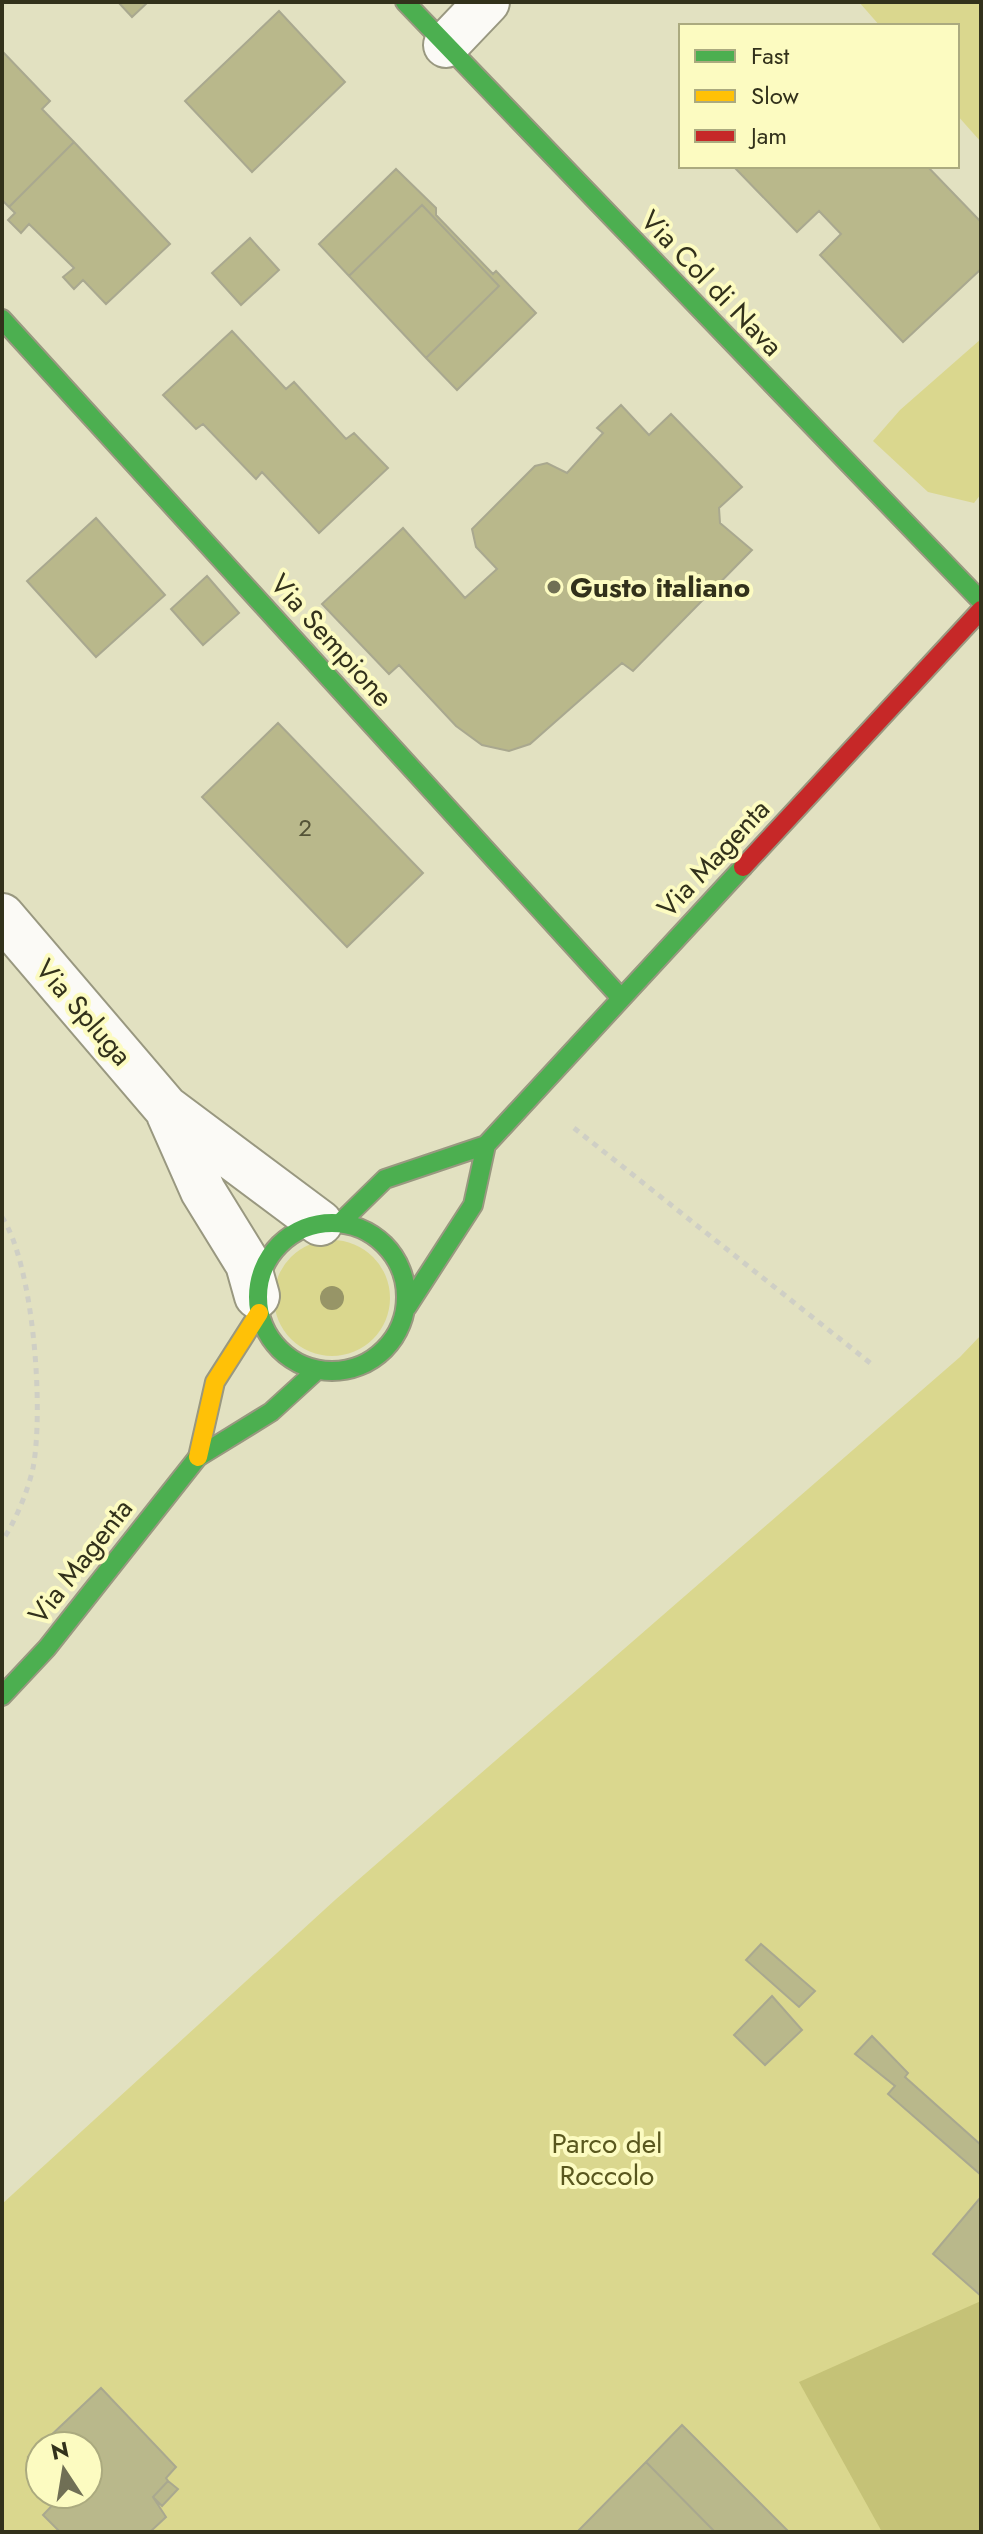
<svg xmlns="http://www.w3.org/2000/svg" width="983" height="2534" viewBox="0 0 983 2534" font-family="Jost,sans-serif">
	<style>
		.green { fill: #dad78e; fill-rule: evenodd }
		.forest { fill: #c5c277 }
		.building { fill: #b9b88b; stroke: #a9a88f; stroke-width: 2 }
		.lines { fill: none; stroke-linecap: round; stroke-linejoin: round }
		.street-casing { stroke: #999880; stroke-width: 48 }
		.fast-casing { stroke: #999880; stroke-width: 22 }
		.slow-casing { stroke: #999880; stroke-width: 22 }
		.jam-casing { stroke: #999880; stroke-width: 22 }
		.path { stroke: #cfcfc5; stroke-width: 5; stroke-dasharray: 6 6; stroke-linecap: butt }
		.street { stroke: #fbfaf6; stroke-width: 44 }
		.fast { stroke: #4caf50; stroke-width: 18 }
		.slow { stroke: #ffc107; stroke-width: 18 }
		.jam { stroke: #c62828; stroke-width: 18 }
		.tree { fill: #979567 }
		.poi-dot { fill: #706f55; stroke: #fcfbc1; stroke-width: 3 }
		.labels { text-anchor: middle; stroke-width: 8; stroke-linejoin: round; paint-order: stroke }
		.number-label { font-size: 24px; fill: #545337 }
		.street-label { font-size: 28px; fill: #32311b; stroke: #fcfbc1 }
		.poi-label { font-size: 28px; font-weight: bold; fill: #32311b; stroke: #fcfbc1; text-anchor: start }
		.park-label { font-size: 28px; fill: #59571e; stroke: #fcfbc1 }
	</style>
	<rect width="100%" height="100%" fill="#e2e1c1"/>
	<path class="green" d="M859,2H981V142L957,115V26H880Z
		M981,339V494L974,503L928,492L873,441L900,410Z
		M274 1298a58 58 0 1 1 116 0a58 58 0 1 1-116 0Z
		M981,1335V2532H2V2204L335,1900L960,1357ZM40,2446H88V2494H40Z"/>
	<path class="forest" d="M981,2301V2532H882L799,2382Z"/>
	<path class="building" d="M118,2H148L132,17Z
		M279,11L345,82L252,172L185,101Z
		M2,51L50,101L42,109L74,142L9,207L2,200Z
		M74,142L170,244L106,304L83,280L74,289L63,277L74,268L29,224L21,233L8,220L15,213L9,207Z
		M733,166H927L981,222V269L903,342L820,255L841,234L819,211L797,232Z
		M396,169L436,208V215L493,274L496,271L536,313L457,390L426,358L499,286L422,205L349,276L319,244Z
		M422,205L499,286L426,358L349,276Z
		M250,238L279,270L241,305L212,273Z
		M232,331L286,389L294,382L346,439L354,433L388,468L319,533L262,472L256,479L203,424L196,429L163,395Z
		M621,405L649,435L671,414L742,487L719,508L720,523L752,550L633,671L622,663L530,744L509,751L482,745L456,726L399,665L389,674L322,604L403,528L465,598L497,569L476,547L472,529L535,466L547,463L567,473L603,433L597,428Z
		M96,518L165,595L96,657L27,581Z
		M207,576L239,613L203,645L171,609Z
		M278,723L423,873L347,947L202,797Z
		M761,1944L815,1991L799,2007L746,1960Z
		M772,1996L802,2030L765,2065L734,2035Z
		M872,2036L908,2073L905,2077L981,2145L980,2174L888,2094L895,2086L855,2054Z
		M980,2198L981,2199V2296L933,2254Z
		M101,2388L176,2467L166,2478L168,2481L153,2497L166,2517L150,2532H60L43,2515L63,2494H88V2446H40V2469L28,2457Z
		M682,2425L789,2532H715L646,2462Z
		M646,2462L715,2532H577Z
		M168,2481L178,2489L162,2506L153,2497Z"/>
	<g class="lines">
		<defs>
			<path id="street" d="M446,45L487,2
				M2,916L166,1108L320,1223
				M169,1114L203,1191L248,1264L257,1296"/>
			<path id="fast" d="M405,2L981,601
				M2,319L621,998
				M258 1297a74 74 0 1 1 148 0a74 74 0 1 1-148 0Z
				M340,1223L385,1179L486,1145
				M407,1307L473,1205L486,1145L743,867
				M2,1696L47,1648L198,1457L271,1412L317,1370"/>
			<path id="slow" d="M198,1457L215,1382L259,1313"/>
			<path id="jam" d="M743,867L981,610"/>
		</defs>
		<use href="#street" class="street-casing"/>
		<use href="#fast" class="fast-casing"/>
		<use href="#slow" class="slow-casing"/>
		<use href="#jam" class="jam-casing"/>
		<path class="path" d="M574,1128L874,1366
			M2,1217C34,1266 44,1411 33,1468C28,1491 15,1522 2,1541"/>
		<use href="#street" class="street"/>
		<use href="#fast" class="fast"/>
		<use href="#slow" class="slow"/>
		<use href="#jam" class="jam"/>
	</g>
	<circle class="tree" cx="332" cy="1298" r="12"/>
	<circle class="poi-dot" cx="554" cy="587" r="8"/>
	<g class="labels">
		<g class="number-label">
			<text x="305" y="836">2</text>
		</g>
		<g class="street-label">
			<text transform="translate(712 283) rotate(46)" y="10">Via Col di Nava</text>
			<text transform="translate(332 640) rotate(48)" y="10">Via Sempione</text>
			<text transform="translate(713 858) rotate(-47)" y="10">Via Magenta</text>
			<text transform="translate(84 1012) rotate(49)" y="10">Via Spluga</text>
			<text transform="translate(80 1561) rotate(-52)" y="10">Via Magenta</text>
		</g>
		<g class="poi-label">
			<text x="570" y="597">Gusto italiano</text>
		</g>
		<g class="park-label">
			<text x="607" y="2153">Parco del<tspan x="607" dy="32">Roccolo</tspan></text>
		</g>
	</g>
	<rect width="983" height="2534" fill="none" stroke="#32311b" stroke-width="8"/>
	<rect x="679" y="24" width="280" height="144" fill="#fcfbc1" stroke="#abaa7f" stroke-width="2"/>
	<rect x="695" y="50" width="40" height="12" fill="#4caf50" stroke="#abaa7f" stroke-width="2"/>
	<text x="751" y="64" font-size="24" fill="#32311b">Fast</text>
	<rect x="695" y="90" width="40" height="12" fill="#ffc107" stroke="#abaa7f" stroke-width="2"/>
	<text x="751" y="104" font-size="24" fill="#32311b">Slow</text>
	<rect x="695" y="130" width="40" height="12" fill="#c62828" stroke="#abaa7f" stroke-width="2"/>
	<text x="751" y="144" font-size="24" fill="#32311b">Jam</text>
	<g transform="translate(64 2470) rotate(348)"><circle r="38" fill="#fcfbc1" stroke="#abaa7f" stroke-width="2"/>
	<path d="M0-6L14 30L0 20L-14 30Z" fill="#706f55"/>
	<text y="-12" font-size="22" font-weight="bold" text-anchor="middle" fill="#32311b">N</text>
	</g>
</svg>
